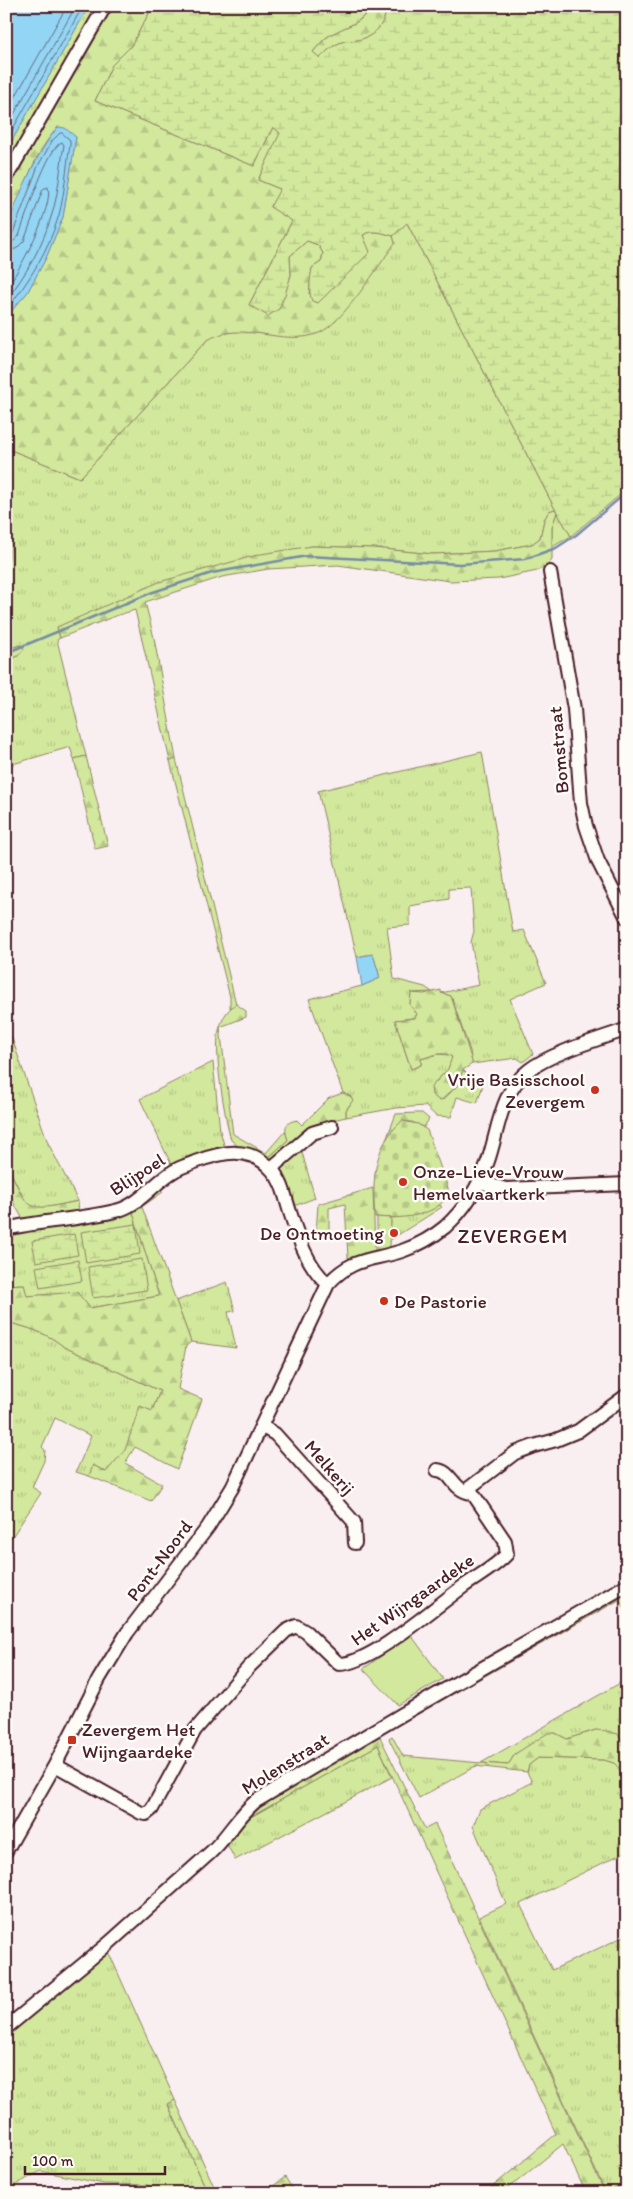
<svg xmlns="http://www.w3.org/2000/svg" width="633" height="2199" viewBox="0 0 633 2199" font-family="Itim,sans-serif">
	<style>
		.grass { fill: url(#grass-tufts); stroke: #8e8464 }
		.forest { fill: url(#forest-firs); stroke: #8e8464 }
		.wetland { fill: url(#wetland-marsh); stroke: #8e8464 }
		.cemetery { fill: url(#cemetery-stones); stroke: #8e8464 }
		.park { fill: #d2e89c; stroke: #8e8464 }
		.water { fill: #93d5f4; stroke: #768ca4 }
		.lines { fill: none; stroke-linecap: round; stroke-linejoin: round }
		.shore { stroke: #67687b; stroke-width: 1 }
		.stream { stroke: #768ca4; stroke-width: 2.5 }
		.minor-casing { stroke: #4a1f2b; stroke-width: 16 }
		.minor { stroke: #fdfcf7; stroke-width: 12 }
		.poi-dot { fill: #c8321e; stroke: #fdfcf7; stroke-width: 2 }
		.labels { text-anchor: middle; stroke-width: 5; stroke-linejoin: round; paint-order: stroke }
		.street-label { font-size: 19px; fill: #4a1f2b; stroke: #fdfcf7 }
		.poi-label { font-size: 19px; fill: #4a1f2b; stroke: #fdfcf7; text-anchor: start }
		.quarter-label { font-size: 21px; letter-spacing: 1px; fill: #4a1f2b; stroke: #fdfcf7 }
	</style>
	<defs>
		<pattern id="grass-tufts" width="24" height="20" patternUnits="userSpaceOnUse" patternTransform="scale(1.25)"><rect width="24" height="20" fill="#d2e89c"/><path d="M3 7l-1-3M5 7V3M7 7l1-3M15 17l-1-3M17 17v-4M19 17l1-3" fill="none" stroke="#b6c787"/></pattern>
		<pattern id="forest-firs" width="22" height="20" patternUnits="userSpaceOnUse" patternTransform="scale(1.25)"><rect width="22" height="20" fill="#d2e89c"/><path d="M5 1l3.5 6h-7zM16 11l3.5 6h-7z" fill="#b6c787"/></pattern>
		<pattern id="wetland-marsh" width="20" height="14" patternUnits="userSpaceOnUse" patternTransform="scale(1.25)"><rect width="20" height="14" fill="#d2e89c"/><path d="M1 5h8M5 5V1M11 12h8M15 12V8" fill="none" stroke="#b6c787"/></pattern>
		<pattern id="cemetery-stones" width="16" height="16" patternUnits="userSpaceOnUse" patternTransform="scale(1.25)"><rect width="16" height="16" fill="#d2e89c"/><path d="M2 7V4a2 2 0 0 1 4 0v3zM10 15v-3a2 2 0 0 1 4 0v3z" fill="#b6c787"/></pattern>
	</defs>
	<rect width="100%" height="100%" fill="#f9eef0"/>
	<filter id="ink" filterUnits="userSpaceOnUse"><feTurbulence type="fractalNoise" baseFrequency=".02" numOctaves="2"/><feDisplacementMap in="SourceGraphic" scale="10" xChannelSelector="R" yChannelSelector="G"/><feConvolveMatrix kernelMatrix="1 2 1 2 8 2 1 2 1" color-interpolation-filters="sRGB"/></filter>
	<g filter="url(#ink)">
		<path class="grass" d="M89,6H114L6,193V151Z
			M407,223L555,509L549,511L544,520L540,538L532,544L495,551L433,554L373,548L312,546L57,627L60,638L57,640L86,756L74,759L70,747L6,766V661L18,656L21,645L6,649V568L11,514L9,507L6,506V448L80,478L206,341L215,335L240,331L277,335L335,322L395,243L393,236Z
			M557,512L571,536L552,547V527Z
			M482,752L513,932L524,930L546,983L510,999L533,1054L523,1062L517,1058L472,1064L470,1051L451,996L441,993L479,985L471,942L474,931L471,888L449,889V899L410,906V925L387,927L394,979L425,987L432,992L411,993L410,1005L417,1014L414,1018L395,1020L411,1069L421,1065V1059L437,1054L450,1055L453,1059L448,1069L435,1082L443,1100L456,1087L463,1070L473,1080L483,1085L477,1103L457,1097L451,1117L436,1116L425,1106L396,1108L346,1117V1110L350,1105V1096L343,1093L309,999L362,986L380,978L373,954L357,957L318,791Z
			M176,759L236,1004L230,1008V997L170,761Z
			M6,1021L48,1143L78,1201L49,1207L34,1208L26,1203L6,1163Z
			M220,1027L233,1134L266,1153L285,1131L288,1140L267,1159L241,1149L231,1140C225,1118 212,1046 220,1027Z
			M213,1062L220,1131L225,1148L172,1166L140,1099Z
			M301,1149L315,1198L294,1206L278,1171Z
			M160,1189L163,1192L133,1213L159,1296L90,1308L77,1293L26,1296L24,1284L6,1285V1234L101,1217Z
			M440,1205L442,1207L390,1240L391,1218L415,1215Z
			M227,1282L235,1311L228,1312L236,1348L191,1342L176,1301Z
			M6,1322C27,1327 48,1333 64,1347L160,1391L152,1411L140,1407L125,1451L106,1472L93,1465L89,1476L76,1472L91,1436L55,1418L42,1447L45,1450L44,1461L32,1487L41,1493L6,1546Z
			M627,1679V1752L624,1745L596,1730L567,1739L555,1733L515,1754L508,1765L481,1763L419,1798L390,1741L389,1738L392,1736L403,1756L481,1763Z
			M378,1745L392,1777L235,1860L226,1842L240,1823Z
			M538,1758L604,1760L614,1763L627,1776V1851L520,1904L552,1970L627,1935V2182L606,2193L479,1917L506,1904L473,1826L480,1809L532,1782L527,1772L529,1765Z
			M109,1953L175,2100L168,2105L208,2193H152L148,2185L104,2184L41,2171L6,2190V2035Z"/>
		<path class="forest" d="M114,6H153L131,46L112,65L95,101L254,166L273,127L281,133L258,180L280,189L292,221L249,305L279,309L291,275L290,256L307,241L318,245L323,253L321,262L312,268L309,294L367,232H380L393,236L395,243C379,265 342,324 319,333C282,348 241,318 206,341L80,478L6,448V317L27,293L46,258L63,217L76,137L58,127C31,157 19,200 6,238V193Z
			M372,6H385L387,8C384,25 375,37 358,40C353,41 346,40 342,42C333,45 325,52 320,59L313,52C318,46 324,39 330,35C349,23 357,28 372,6Z
			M6,506L9,507C13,523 11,553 6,568Z
			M555,509L557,512L552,527V560L547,566L537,571L499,579L450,581L338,565L268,569L222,577L145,602L154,638L176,759L170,761L135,610L115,616L60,638L57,627L159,582L261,554L312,546L373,548L433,554L495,551L532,544L540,538L544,520L549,511Z
			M21,645L24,649L18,656L6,661V649Z
			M86,756L108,846L95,849L74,759Z
			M441,990V993L451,996L472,1061V1064L463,1070L456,1087L440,1101L432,1095L431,1087L448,1069L452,1057C442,1050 432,1056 421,1059V1065L411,1069L395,1020L415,1018L417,1014L410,1005L411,993L424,994Z
			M236,1004L246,1011V1017L220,1027C223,1017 227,1010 236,1004Z
			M343,1093L350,1096L353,1100L346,1110V1117L328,1121L330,1132L311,1139L278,1171L267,1159L288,1140C284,1129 284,1122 297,1120L302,1125L329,1098Z
			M417,1113H422L429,1119L424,1127L412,1122L402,1121L386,1140L396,1114Z
			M6,1163C30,1211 23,1213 78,1201L79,1213L24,1221L6,1189Z
			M373,1188L375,1251L348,1258L345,1204L329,1208V1235L316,1234L318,1204Z
			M142,1207L191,1342L186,1346L178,1389L202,1399L177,1469L135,1447L125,1463L162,1484L151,1501L89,1476L93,1465L106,1472L125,1450L140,1406L152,1411L160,1391L64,1347C48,1333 27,1327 6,1322V1285L24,1284L27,1296L77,1292L90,1308L159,1296L133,1213Z
			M627,1589V1612L619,1600L393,1728V1723Z
			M596,1730L606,1731L618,1734L627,1752V1776L614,1763L604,1760L538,1758L529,1765L527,1772L475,1766L481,1763L508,1765L515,1754L548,1733H555L567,1739Z
			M378,1733L425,1829L435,1824L605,2193H586L563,2144L503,2193H485L556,2134L378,1745L240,1823L249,1809Z
			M175,2100L217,2193H208L168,2104Z
			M285,2177L295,2193H264Z"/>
		<path class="wetland" d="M153,6H372C358,26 349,24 330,35C324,38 318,46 313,52L320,58C326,52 333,45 342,42C346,40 352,41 357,40C375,37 384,25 387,8L385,6H627V489L571,536L555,509L407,223L393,236C383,233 371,229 363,235L370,252L318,303L312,301C308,291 310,279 312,268L321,262L323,253L318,245L307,241L290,256L291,275L285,295L279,309L268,316L249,305L292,221L270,207L280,189L258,180L280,133L273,127L254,166L95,101L112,65L131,46Z
			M136,1224L140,1254L86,1263L81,1232Z
			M74,1234L78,1255L36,1262L32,1241Z
			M142,1259L147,1290L93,1298L88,1267Z
			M78,1260L82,1281L40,1288L36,1267Z"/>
		<path class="cemetery" d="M402,1121L418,1124L427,1130L448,1188V1196C433,1218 398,1219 375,1217C372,1181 373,1146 402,1121Z"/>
		<path class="park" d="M377,1217L391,1218L390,1248L377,1251Z
			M411,1635L443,1679L398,1705L363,1669Z"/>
		<path class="water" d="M6,6H89L6,151Z
			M58,127L65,128L76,137L63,217L46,258L27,293L6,317C6,292 5,266 6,240C8,213 40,147 58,127Z
			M373,954L380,978L362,986L357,957Z"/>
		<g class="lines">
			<path class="shore" d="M6,113L67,6
				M6,128L76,6
				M6,141L83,6
				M6,236L13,233L38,166L52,141L60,133H62L70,140V145C66,168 65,192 59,215C49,249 29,282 6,310
				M6,243L14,241L19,236C24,220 49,145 62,142L64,145C60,167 59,192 52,214C43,245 26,275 6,300
				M6,250L16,249L24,241L43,189L48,187C54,206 20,271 6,288"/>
			<path class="stream" d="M6,653L153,592L212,573L307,556L460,564L525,559L556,548L576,535L627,492"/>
			<defs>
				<path id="minor" d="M6,178L105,6
					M550,572L574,709L581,803L586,826L598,861L627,918
					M272,1170L276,1164L312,1133L332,1127
					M479,1182L506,1189L627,1184
					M6,1229C43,1220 82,1220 119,1210C140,1204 155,1182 174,1171C180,1167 188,1165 195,1162C222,1152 250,1145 272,1170C283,1182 285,1197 290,1212C298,1237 307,1266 328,1284
					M261,1426L275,1434L354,1522L355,1543
					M437,1470C452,1471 452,1490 471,1493
					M55,1765L141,1813L146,1814L152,1809L195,1730L249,1667L286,1631L296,1626L306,1632L339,1664C371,1664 436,1606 464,1586C478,1576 495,1567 507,1554L505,1541L469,1488L515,1453L534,1446L556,1440L578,1431L627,1395
					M6,1851L55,1765L99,1679L127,1633L208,1527L232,1488L328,1284C352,1257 371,1261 402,1251C416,1246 433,1237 445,1227C465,1209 479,1186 488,1161C499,1129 500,1092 529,1070C551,1053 600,1039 627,1029
					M6,2028L108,1944L211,1852C228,1836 238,1816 256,1801L401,1715L627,1585"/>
			</defs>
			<use href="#minor" class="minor-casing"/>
			<use href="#minor" class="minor"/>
		</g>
	</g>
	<g class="poi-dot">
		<circle cx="595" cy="1090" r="5"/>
		<circle cx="403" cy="1182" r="5"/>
		<circle cx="394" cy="1233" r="5"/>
		<circle cx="384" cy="1301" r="5"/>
		<rect x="67" y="1735" width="10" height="10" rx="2.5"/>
	</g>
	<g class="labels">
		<g class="street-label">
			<text transform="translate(558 750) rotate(-95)" y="7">Bomstraat</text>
			<text transform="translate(137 1174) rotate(-33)" y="7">Blijpoel</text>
			<text transform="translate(330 1467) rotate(49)" y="7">Melkerij</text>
			<text transform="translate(159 1560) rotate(-53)" y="7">Pont-Noord</text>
			<text transform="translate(412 1599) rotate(-35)" y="7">Het Wijngaardeke</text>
			<text transform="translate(285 1763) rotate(-32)" y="7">Molenstraat</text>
		</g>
		<g class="poi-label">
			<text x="585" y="1086" text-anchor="end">Vrije Basisschool<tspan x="585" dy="22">Zevergem</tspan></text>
			<text x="413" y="1178">Onze-Lieve-Vrouw<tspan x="413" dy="22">Hemelvaartkerk</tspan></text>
			<text x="384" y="1240" text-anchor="end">De Ontmoeting</text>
			<text x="394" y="1308">De Pastorie</text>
			<text x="82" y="1736">Zevergem Het<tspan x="82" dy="22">Wijngaardeke</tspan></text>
		</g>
		<g class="quarter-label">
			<text x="513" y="1243">ZEVERGEM</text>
		</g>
	</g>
	<rect width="633" height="2199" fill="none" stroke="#fdfcf7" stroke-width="25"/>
	<rect x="12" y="12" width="608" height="2174" fill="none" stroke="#4a1f2b" stroke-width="2" filter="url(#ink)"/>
	<path d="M25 2166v8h140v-8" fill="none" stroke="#4a1f2b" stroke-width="2.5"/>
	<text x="32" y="2166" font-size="15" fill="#4a1f2b" stroke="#fdfcf7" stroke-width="4" paint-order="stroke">100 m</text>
</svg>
